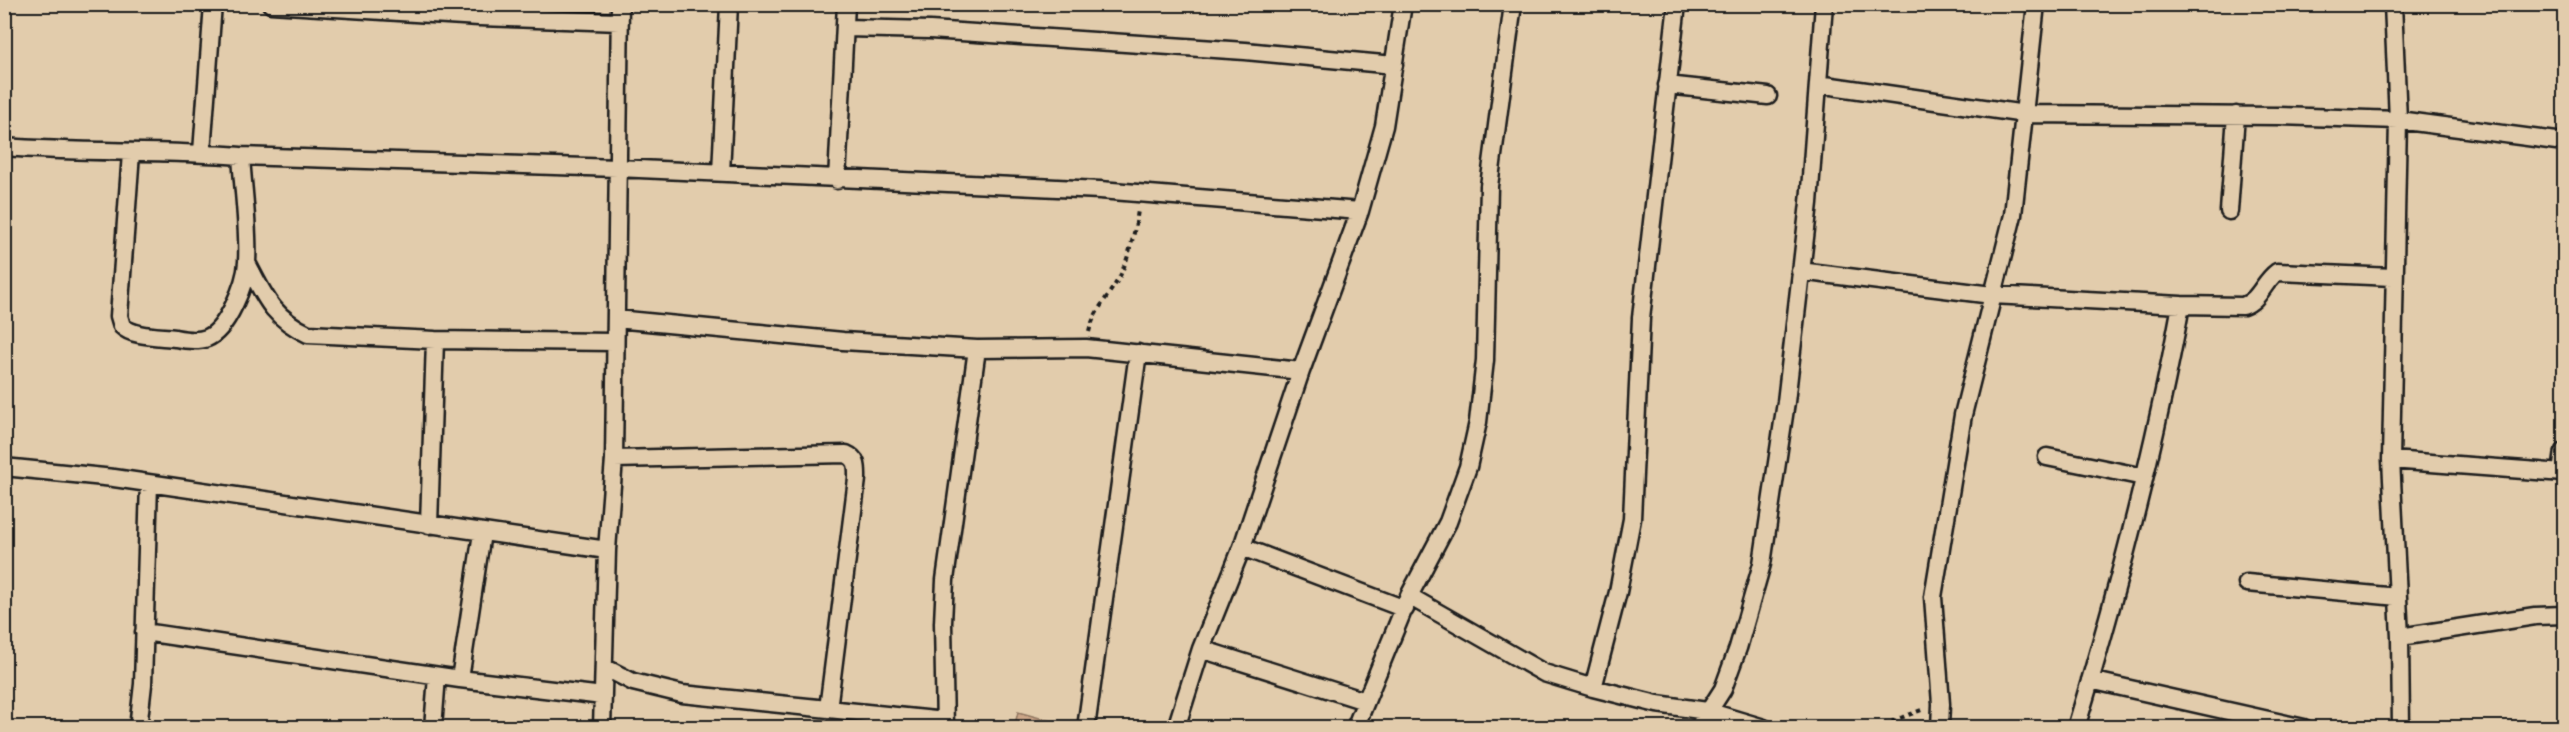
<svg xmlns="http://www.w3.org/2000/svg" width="2569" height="732" viewBox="0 0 2569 732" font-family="Itim,sans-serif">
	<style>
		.building { fill: #cba587; stroke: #8e745e; stroke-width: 1.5 }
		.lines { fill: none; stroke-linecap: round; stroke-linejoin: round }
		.street-casing { stroke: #1c1c1c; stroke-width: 21 }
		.path { stroke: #1c1c1c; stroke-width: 4; stroke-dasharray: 4.5 4.5; stroke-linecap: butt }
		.street { stroke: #e2ccac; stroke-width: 16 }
	</style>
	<rect width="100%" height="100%" fill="#e2ccac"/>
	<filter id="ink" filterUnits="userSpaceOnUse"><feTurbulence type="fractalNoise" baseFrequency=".0167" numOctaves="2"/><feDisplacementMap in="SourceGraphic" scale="12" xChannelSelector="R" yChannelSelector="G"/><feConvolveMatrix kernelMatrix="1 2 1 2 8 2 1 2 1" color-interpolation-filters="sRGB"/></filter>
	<g filter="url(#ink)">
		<path class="building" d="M1018,712L1051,721L1049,728H1014Z"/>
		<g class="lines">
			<defs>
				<path id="street" d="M271,4L479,17L620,22
					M2393,4L2398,120L2391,460L2400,637L2401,728
					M846,28L930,30L1245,51L1394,65
					M1818,84L2025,114L2279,116L2398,120L2564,142
					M1667,85L1768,96
					M4,147C83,153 162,150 241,156L617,168L1100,190L1360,211
					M202,152L213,4
					M131,153L119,316L122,326C133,337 159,336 175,338C185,340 197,342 207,338C227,330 246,283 247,262C249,229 243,190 241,156
					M721,173L729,4
					M837,180L846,4
					M2229,211L2236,115
					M247,263C265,297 272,317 308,334L435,340L614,342
					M1800,271L1992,295L2181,305
					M616,319L843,341L977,349L1086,348L1301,371
					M2047,457L2144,477
					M614,459L846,454C858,459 857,467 857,479L828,709
					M2391,460L2564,473
					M4,467L114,478L607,550
					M2561,473L2564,451
					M429,525L435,340
					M1242,547L1405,609
					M2247,583L2398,597
					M1409,596L1544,673L1593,688L1657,704L1707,711L1764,728
					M144,632L460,679L603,696
					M2400,637L2535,616L2564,615
					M1201,649L1365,701
					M604,667L633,682L682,694L945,721
					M460,679L482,533
					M2090,680L2304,728
					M1593,688L1618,592L1632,519L1641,318L1677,4
					M138,728L143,684L149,483
					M433,728L437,676
					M602,728L607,550L614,459L620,4
					M945,728L943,623L945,580L977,349
					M1086,728L1138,353
					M1176,728L1201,649L1242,547L1301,371L1360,211L1384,126L1403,4
					M1355,728L1409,596L1448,522L1468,467L1478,422L1485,360L1489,186L1513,4
					M1698,728L1723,689L1738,648L1762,564L1786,402L1809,203L1824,4
					M1940,728L1941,704L1933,597L1963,415L2013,215L2036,4
					M2076,728C2118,589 2155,448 2181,305L2243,306C2260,300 2263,282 2277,272L2393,277"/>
			</defs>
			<use href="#street" class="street-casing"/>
			<path class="path" d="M1089,332C1094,311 1108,297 1119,278C1129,258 1135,232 1138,210
				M1875,728L1924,709"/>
			<use href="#street" class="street"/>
		</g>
	</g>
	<rect width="2569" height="732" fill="none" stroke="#e2ccac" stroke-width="24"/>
	<rect x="12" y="12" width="2545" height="708" fill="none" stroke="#1c1c1c" stroke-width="2" filter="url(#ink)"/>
</svg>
